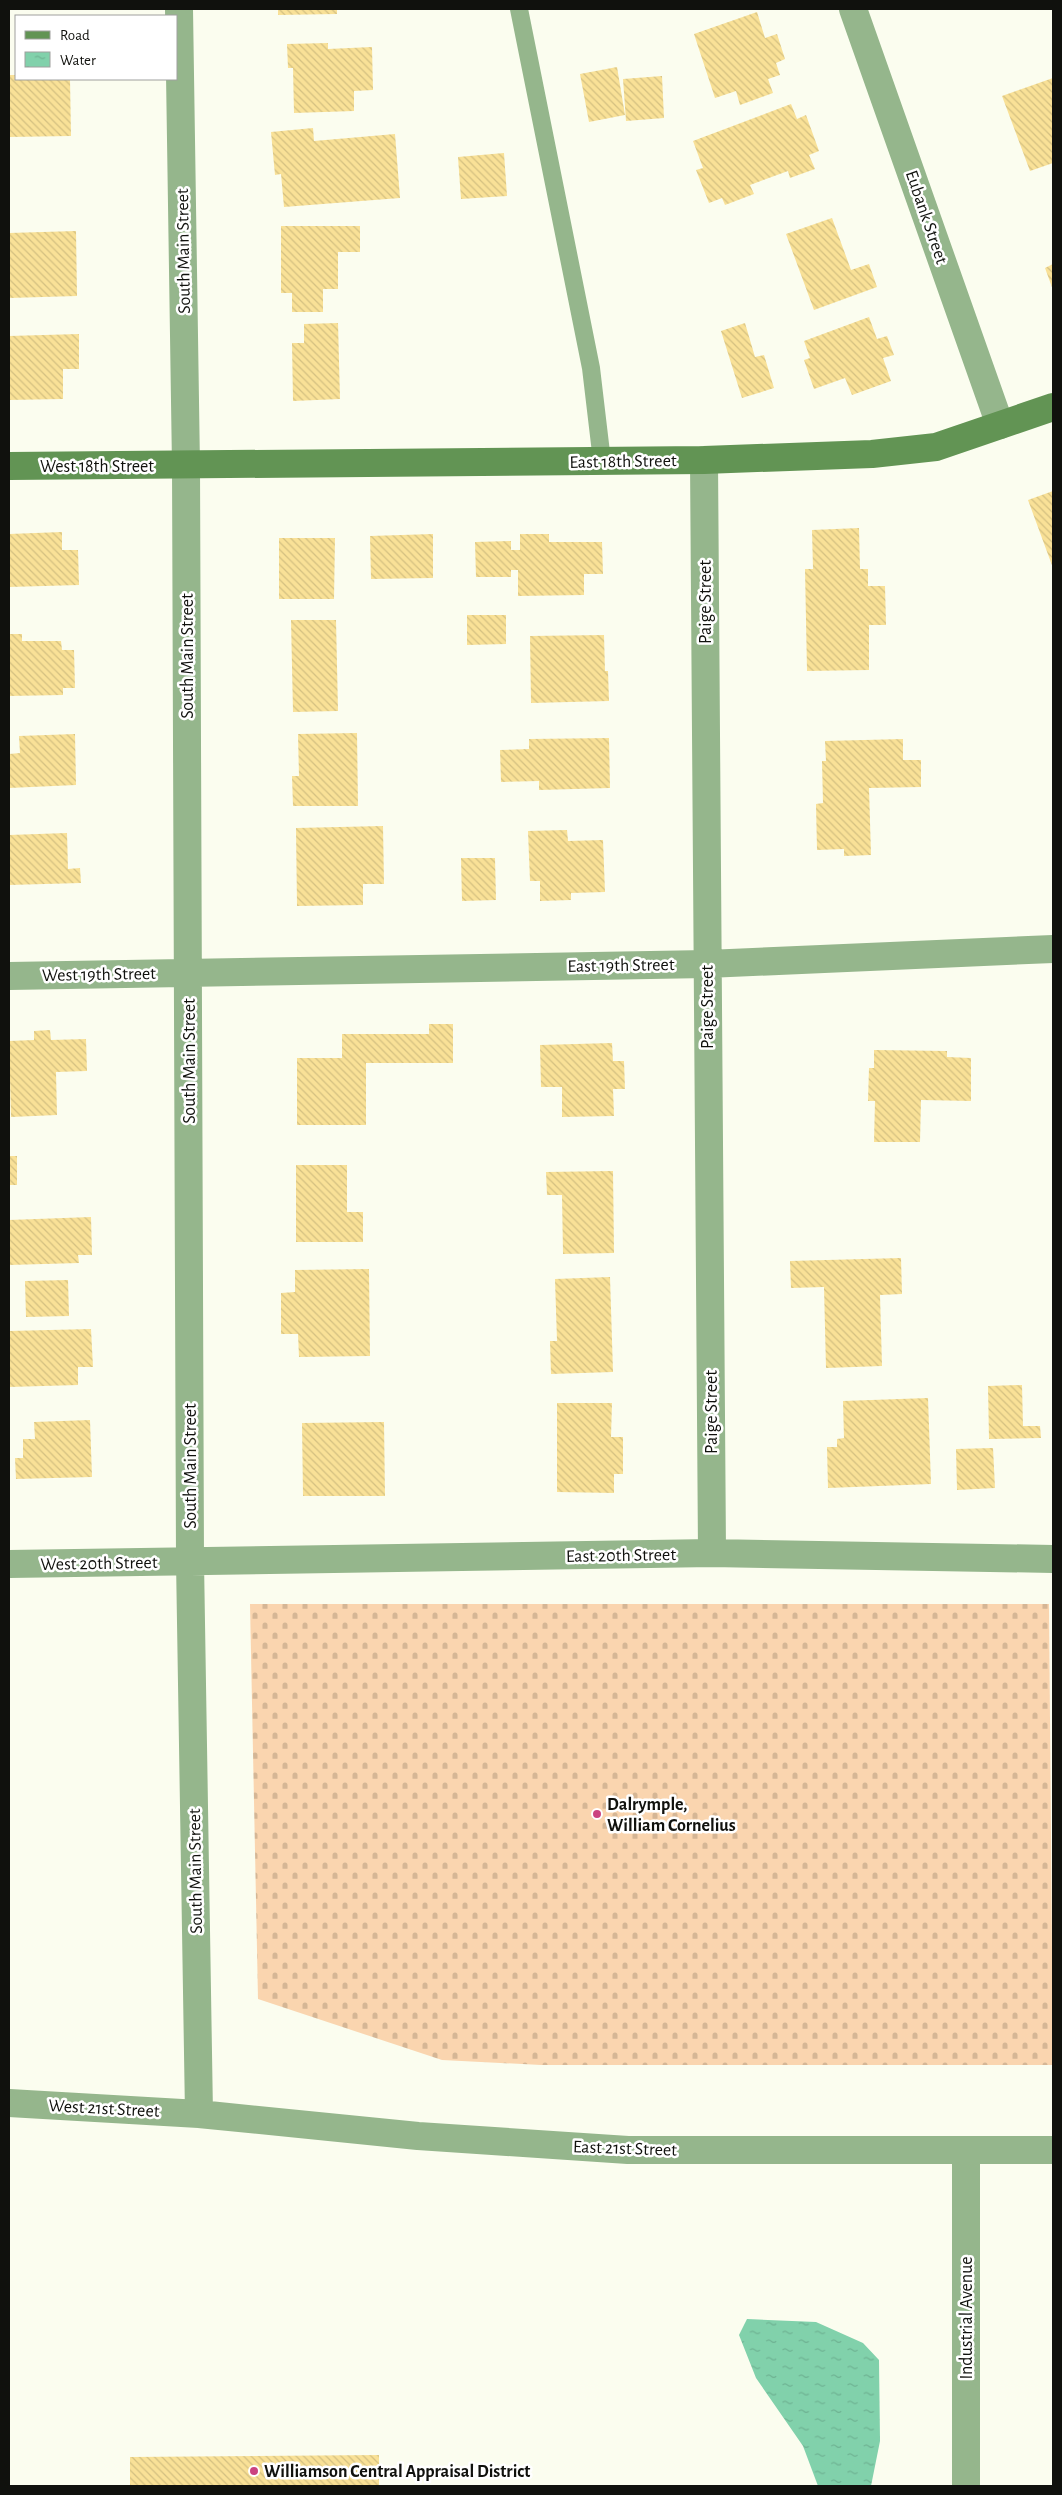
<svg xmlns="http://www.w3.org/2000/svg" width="1062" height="2495" viewBox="0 0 1062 2495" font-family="'Alegreya Sans',sans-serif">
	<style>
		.cemetery { fill: url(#cemetery-stones) }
		.water { fill: url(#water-ripples) }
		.building { fill: url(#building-back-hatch) }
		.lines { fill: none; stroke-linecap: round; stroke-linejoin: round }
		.lane { stroke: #95b68c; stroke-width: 18 }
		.street { stroke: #95b68c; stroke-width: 28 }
		.secondary { stroke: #629454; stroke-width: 28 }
		.poi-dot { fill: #cb4380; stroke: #fff; stroke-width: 2 }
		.labels { text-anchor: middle; stroke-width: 5; stroke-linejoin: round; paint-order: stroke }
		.street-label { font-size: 18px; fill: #10110d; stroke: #fff }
		.poi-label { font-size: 18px; font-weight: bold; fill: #10110d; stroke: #fff; text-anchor: start }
	</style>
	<defs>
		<pattern id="cemetery-stones" width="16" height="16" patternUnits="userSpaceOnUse" patternTransform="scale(1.25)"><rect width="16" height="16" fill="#fad5af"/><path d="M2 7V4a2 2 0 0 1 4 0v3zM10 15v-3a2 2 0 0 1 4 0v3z" fill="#d5b695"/></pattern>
		<pattern id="water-ripples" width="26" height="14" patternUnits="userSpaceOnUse" patternTransform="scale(1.25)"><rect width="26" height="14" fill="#81d1ab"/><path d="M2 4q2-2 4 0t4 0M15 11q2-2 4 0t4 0" fill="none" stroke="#6eb292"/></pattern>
		<pattern id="building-back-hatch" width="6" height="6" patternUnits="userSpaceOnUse" patternTransform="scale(1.25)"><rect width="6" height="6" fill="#f9e197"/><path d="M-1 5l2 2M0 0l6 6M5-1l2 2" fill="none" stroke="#d4c081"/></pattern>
	</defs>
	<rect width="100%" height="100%" fill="#fbfdef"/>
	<path class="cemetery" d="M250,1604H1049L1053,2065H541L442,2060L258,1999Z"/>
	<path class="water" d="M747,2319L816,2322L863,2343L879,2360L880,2441L871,2486H818L803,2446L756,2378L739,2335Z"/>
	<path class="building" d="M278,9H337V14L278,15Z
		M757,12L765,38L777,34L785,59L776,63L780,75L768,79L773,93L740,105L736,91L715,98L694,34Z
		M328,43V49L372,47L373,90L354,91V111L294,113L293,68H288L287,44Z
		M617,67L625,115L589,122L580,74Z
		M9,75H16V79H70L71,136L9,137Z
		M662,76L664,118L626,121L623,79Z
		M1053,78V163L1030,171L1002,96Z
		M791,104L797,119L806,115L819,151L809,155L815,169L790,178L788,171L750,185L754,194L725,205L722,198L709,203L696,170L703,168L693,141Z
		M313,128L314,141L395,134L400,198L284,207L281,174L275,175L271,132Z
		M504,153L507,196L461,199L458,157Z
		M832,218L851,270L869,264L877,287L814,310L786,234Z
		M281,226H360V252H338V289H323V312H292V293H281Z
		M76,231L77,296L9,298V233Z
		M1053,264V290L1045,268Z
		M869,317L877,339L887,336L894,355L883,358L891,381L852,395L845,378L814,389L804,360L810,358L804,341Z
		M338,323L340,399L293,401L292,343H304V324Z
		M745,323L755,357L764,355L774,388L742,398L721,331Z
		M79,334V369H63V399L9,400V336Z
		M1053,491V568L1028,500Z
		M859,528L860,569H868V586H885L886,625H869V670L807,671L805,569H813L812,530Z
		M62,532V550H78L79,585L9,587V534Z
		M433,534V578L371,579L370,536Z
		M520,534H549V542H602L603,574H584V595L518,596V570H511V577H476L475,542L511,541V550H520Z
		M279,538H335L334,599H279Z
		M467,615H506V644L467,645Z
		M291,620H336L338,711L293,712Z
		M9,634H22V641H61L62,650H74L75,688H63V695L9,696Z
		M604,635L605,671H608L609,701L531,703L530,636Z
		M357,733L358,806H293L292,776H299L298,734Z
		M75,734L76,785L9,788V754L20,753L19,736Z
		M609,738L610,788L539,790V781L501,782L500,750L529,749V739Z
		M903,739V760H921V787L869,788L871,855L844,856V849L817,850L816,804L823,803L822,761H826L825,741Z
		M383,826L384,884H363V905L297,906L296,828Z
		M567,830L568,841L603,840L605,892L571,893V900L540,901V881H530L528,831Z
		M67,833L68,869L80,868L81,883L9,885V835Z
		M461,858H495L496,900L462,901Z
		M429,1024H453V1063H366V1125H297V1058H342V1034H429Z
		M50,1030L51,1040L86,1039L87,1071L56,1072L57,1115L11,1117L9,1041L34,1040V1031Z
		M612,1043L613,1061H624L625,1089H613L614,1116L562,1117V1087H541L540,1045Z
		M874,1050L947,1051V1057L971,1058V1101L921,1100L920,1142H874L875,1101H868L869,1068H874Z
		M9,1156H17V1185H9Z
		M296,1165H347V1212H363V1242H296Z
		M613,1171L614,1253L563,1254L562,1195H547L546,1172Z
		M91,1217L92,1255H78L79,1263L9,1265V1220Z
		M901,1258L902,1294L880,1295L882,1366L826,1368L824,1287L791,1288L790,1261Z
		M369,1269L370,1356L299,1357L298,1334H281V1293L295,1292V1270Z
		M610,1277L613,1372L551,1374L550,1341H557L555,1279Z
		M68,1280L69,1316L26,1317L25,1281Z
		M91,1329L93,1367H78V1385L9,1387V1331Z
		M1022,1385L1023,1426H1040L1041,1438L989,1439L988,1386Z
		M928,1398L931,1484L828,1488L827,1447H837V1439L844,1438L843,1401Z
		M557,1403H612L611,1437H623V1474H614V1493L557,1492Z
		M90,1420L92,1477L16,1479L15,1458H23V1439H35L34,1422Z
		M384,1422L385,1496H303L302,1423Z
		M993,1448L995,1488L957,1490L956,1449Z
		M379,2455V2486H130V2457Z"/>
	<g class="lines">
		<path class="lane" d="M519,9L591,368L602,461"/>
		<path class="street" d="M179,9L186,466L190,1561L199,2114
			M853,9L1000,425
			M704,460L712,1553
			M9,976L707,964L1053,949
			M9,1564L712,1553L1053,1559
			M9,2103L199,2114L418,2136L628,2150H1053
			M966,2486V2150"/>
		<path class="secondary" d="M9,466L704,460L872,454L936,447L1053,407"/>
	</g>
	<g class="poi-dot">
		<circle cx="597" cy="1814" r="5"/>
		<circle cx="254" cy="2471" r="5"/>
	</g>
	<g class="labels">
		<g class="street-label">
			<text transform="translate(927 217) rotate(71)" y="6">Eubank Street</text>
			<text transform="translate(183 251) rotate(-91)" y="6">South Main Street</text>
			<text transform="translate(623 461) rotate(-1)" y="6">East 18th Street</text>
			<text x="97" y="472">West 18th Street</text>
			<text transform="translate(705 602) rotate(-90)" y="6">Paige Street</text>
			<text transform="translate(187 656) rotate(-90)" y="6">South Main Street</text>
			<text transform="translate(621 965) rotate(-1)" y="6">East 19th Street</text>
			<text transform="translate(99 974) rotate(-1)" y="6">West 19th Street</text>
			<text transform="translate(707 1007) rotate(-90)" y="6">Paige Street</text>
			<text transform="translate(189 1061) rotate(-90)" y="6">South Main Street</text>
			<text transform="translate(711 1412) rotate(-90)" y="6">Paige Street</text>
			<text transform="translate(190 1466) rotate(-90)" y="6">South Main Street</text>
			<text transform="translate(621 1555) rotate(-1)" y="6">East 20th Street</text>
			<text transform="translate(99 1563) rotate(-1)" y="6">West 20th Street</text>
			<text transform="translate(195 1871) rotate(-91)" y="6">South Main Street</text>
			<text transform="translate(104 2108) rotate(3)" y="6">West 21st Street</text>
			<text transform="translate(625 2148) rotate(2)" y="6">East 21st Street</text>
			<text transform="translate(966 2318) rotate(-90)" y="6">Industrial Avenue</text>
		</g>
		<g class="poi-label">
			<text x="607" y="1810">Dalrymple,<tspan x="607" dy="21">William Cornelius</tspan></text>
			<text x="264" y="2477">Williamson Central Appraisal District</text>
		</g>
	</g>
	<rect width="1062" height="2495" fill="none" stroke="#10110d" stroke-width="20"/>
	<rect x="15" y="15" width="162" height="65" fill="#ffffff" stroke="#9fa09e"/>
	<rect x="25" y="31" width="25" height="8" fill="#629454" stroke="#9fa09e"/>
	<text x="60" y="40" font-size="15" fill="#10110d">Road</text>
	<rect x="25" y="52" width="25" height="15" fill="url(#water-ripples)" stroke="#9fa09e"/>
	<text x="60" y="65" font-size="15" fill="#10110d">Water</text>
</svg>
